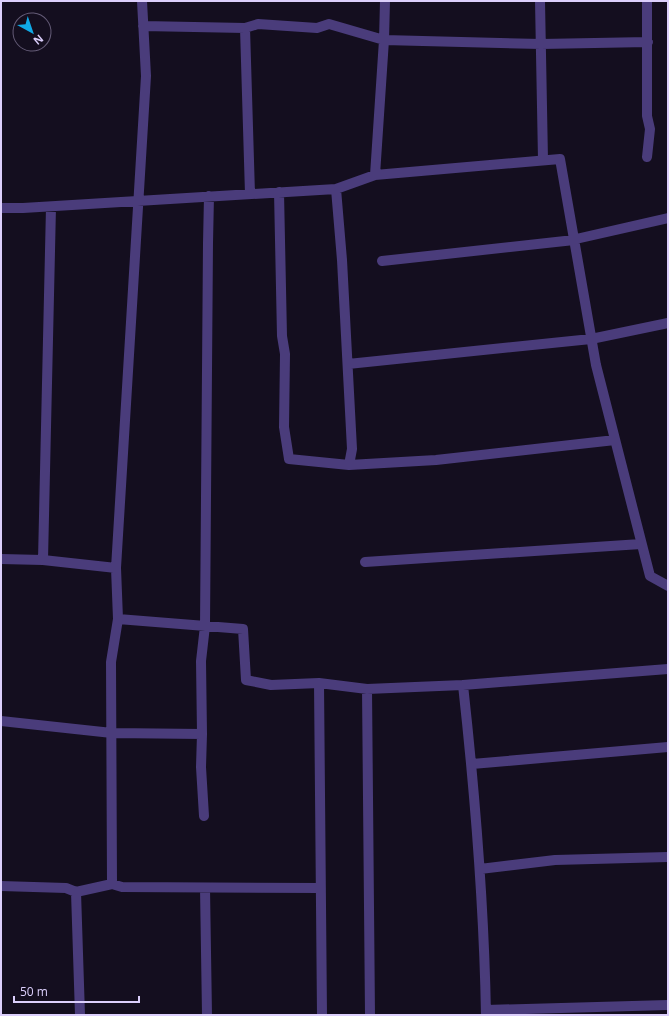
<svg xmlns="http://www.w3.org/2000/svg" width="669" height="1016" viewBox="0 0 669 1016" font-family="'Open Sans',sans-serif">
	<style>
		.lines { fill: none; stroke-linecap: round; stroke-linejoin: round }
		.minor { stroke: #4a3c7b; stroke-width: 10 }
	</style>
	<rect width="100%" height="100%" fill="#140e1f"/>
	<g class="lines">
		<path class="minor" d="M540,1L543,160
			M143,26L245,28L258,24L317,28L329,24L384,40L541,44L648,42
			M245,28L250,194
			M647,157L650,129L647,116V1
			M375,175L384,40L385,1
			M336,189L342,260L352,449L349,465
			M279,192L282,336L285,354L284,427L289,459L349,465L436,460L615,440
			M1,208H23L336,189L375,175L560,159L596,365L650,576L668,586
			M382,261L574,240L576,239L668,218
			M348,364L591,339L668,323
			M1,559L43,560L116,568
			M43,560L51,207
			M365,562L641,544
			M118,619L243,629L246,680L271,685L319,683L367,689L463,685L668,669
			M319,683L322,1015
			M463,685C475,794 484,904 486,1015
			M367,689L370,1015
			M1,721L112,733L202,734
			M472,764L668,747
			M204,816L201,767L202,734L201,661L205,626L208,243L209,196
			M480,869L555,860L668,857
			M112,884L111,662L118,619L116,568L146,76L142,1
			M1,886L66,888L76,892L112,884L122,887L320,888
			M205,888L207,1015
			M76,892L80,1015
			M486,1010L668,1005"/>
	</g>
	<rect width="669" height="1016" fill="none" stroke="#dccffc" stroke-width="4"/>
	<g transform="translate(32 32) rotate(140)"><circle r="19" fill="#140e1f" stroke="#645b77"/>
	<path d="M0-3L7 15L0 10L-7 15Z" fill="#10aae7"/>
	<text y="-6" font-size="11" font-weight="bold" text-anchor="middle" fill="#dccffc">N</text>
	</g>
	<path d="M14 996v6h125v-6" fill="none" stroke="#dccffc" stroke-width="2"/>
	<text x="20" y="996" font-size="12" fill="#dccffc" stroke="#140e1f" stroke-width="3" paint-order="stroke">50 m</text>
</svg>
